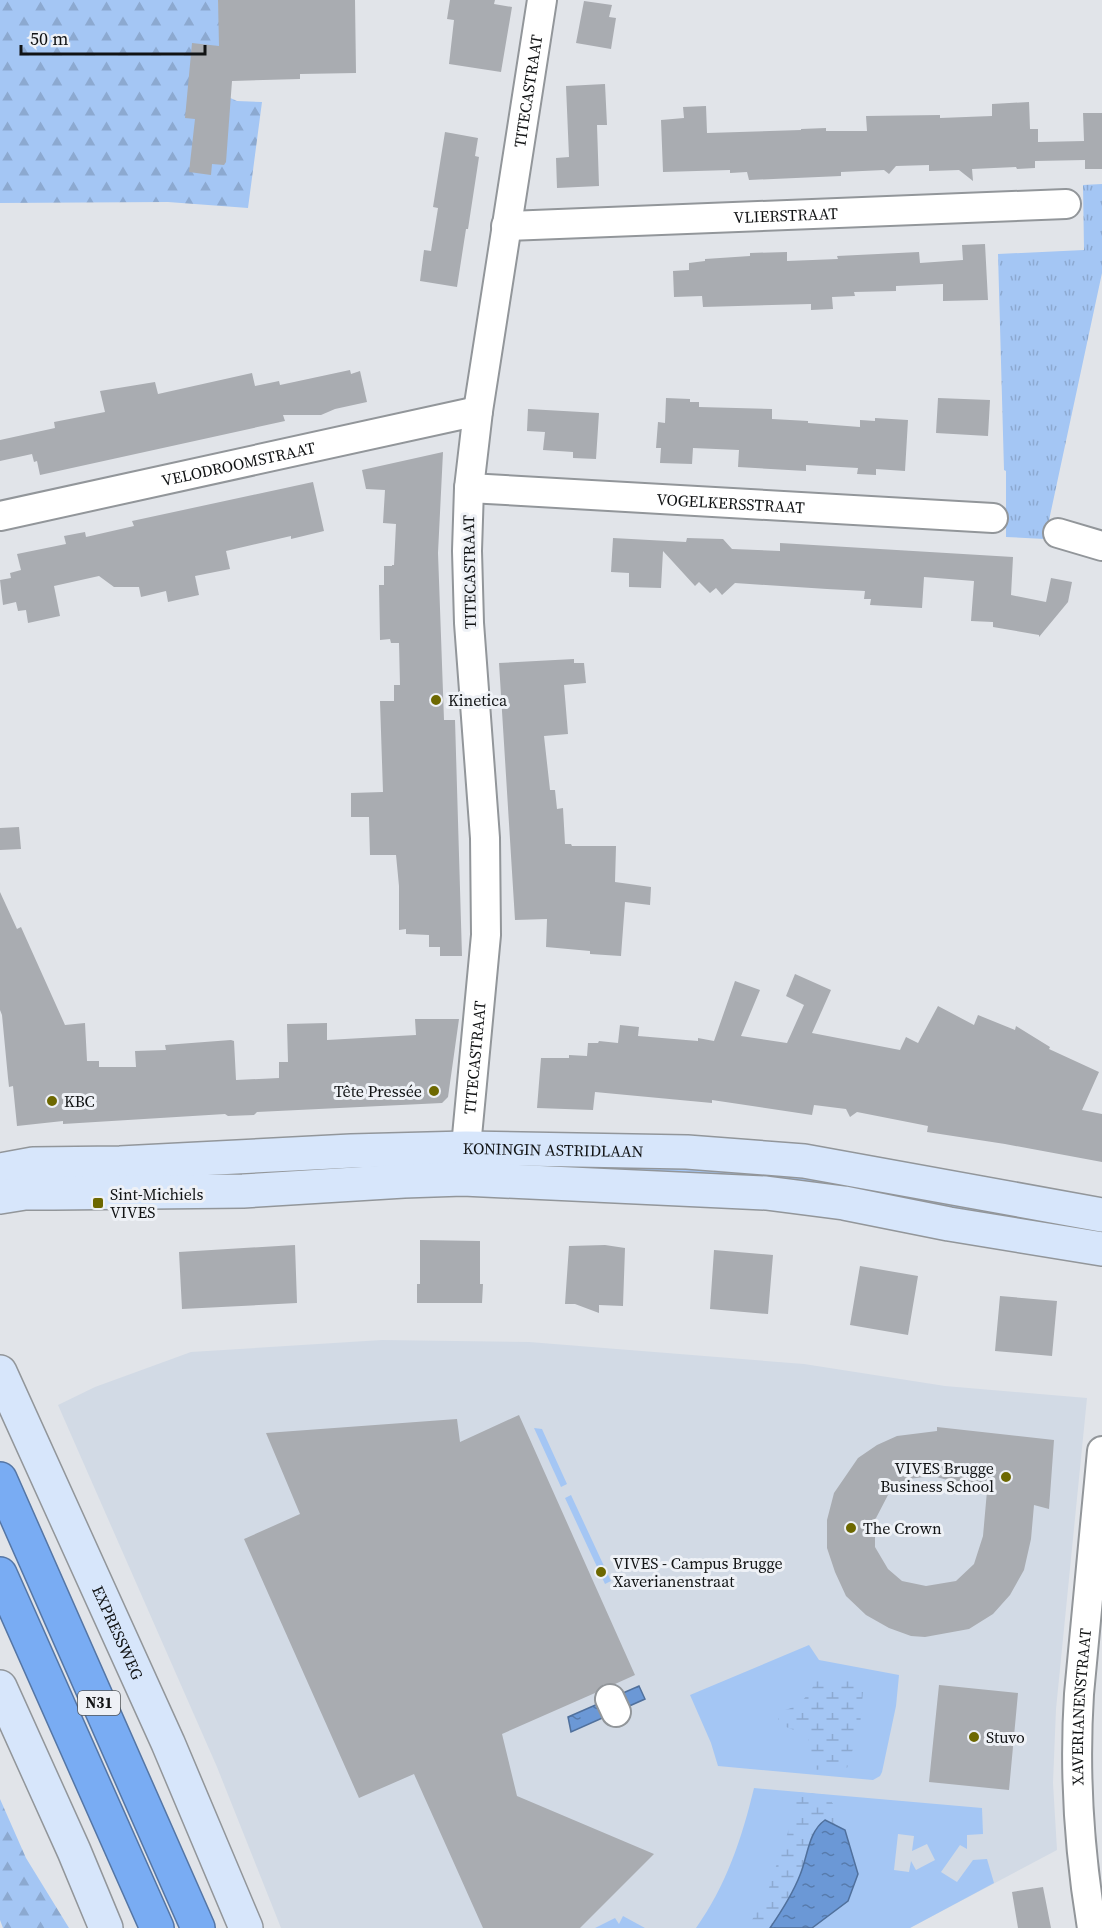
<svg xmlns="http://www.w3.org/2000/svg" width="1102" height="1928" viewBox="0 0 1102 1928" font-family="'Source Serif 4',serif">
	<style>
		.built { fill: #d2dae5 }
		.green { fill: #a4c6f4; fill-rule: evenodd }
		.forest { fill: url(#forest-firs) }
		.wetland { fill: url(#wetland-marsh) }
		.park { fill: url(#park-tufts) }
		.water { fill: url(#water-ripples); stroke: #50709c; stroke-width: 1.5 }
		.building { fill: #a9acb1; fill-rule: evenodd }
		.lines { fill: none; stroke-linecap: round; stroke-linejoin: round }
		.street-casing { stroke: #92969a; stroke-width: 32 }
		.secondary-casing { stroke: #92969a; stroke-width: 36 }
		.highway-casing { stroke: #5576a5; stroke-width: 36 }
		.street { stroke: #fff; stroke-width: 28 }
		.secondary { stroke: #d7e6fb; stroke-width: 33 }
		.highway { stroke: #79acf3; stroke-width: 33 }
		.poi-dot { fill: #6d6800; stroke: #eef1f6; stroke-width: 2 }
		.labels { text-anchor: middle; stroke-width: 6; stroke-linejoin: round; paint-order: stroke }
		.shield { fill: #eef1f6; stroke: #535658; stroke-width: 1.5 }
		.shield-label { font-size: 15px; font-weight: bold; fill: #111314 }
		.street-label { font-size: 16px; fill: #111314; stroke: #eef1f6 }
		.poi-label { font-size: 16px; fill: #111314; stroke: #eef1f6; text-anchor: start }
	</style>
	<defs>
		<pattern id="forest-firs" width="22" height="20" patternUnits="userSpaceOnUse" patternTransform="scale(1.5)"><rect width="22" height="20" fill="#a4c6f4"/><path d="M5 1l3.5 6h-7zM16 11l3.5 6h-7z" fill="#8ca9d0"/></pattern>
		<pattern id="wetland-marsh" width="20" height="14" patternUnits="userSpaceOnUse" patternTransform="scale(1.5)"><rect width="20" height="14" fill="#a4c6f4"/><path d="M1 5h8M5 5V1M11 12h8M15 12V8" fill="none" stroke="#8ca9d0"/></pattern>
		<pattern id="park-tufts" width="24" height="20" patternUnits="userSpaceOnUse" patternTransform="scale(1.5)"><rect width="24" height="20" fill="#a4c6f4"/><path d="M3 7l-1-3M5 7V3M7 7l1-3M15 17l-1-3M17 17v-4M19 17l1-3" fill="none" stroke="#8ca9d0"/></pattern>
		<pattern id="water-ripples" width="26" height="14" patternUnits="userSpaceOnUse" patternTransform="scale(1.5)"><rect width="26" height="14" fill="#6b98d6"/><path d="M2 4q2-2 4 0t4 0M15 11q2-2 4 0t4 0" fill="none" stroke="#577bac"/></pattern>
	</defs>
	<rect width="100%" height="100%" fill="#e1e4e9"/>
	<path class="built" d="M382,1340L529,1342L804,1364L945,1386L1087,1398L1056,1709L1053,1783L1057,1850L910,1928H281L217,1767L58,1405L95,1387L191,1352Z"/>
	<path class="green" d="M516,1161L787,1171L1061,1224V1227L519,1172Z
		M534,1428L542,1429L567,1484L561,1487Z
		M571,1495L611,1581L605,1584L565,1498Z
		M809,1645L819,1660L899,1675L896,1706L882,1772L880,1776L873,1780L718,1766L711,1743L690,1695Z
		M754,1788L982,1808L983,1834L967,1835V1849L960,1845L941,1872L957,1882L973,1860L987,1859L994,1883L910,1928H696C726,1886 742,1838 754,1788ZM898,1834L914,1836L912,1851L927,1844L935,1860L916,1870L911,1861L909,1872L894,1870Z
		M623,1916L645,1928H595L615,1918L619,1924Z"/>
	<path class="forest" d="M0,0H218L226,96L237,101L262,102L248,208L168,202L0,203Z
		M0,1799L26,1858L69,1928H3L0,1920Z"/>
	<path class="wetland" d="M855,1679L863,1691L860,1726L847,1768L812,1770L808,1735L786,1727L778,1720L779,1711C799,1709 808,1696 817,1680Z
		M796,1792L826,1795L838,1810L834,1825L825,1820C808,1832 808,1856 800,1875C793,1893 781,1912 770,1928H747L766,1897L780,1854L795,1813Z"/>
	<path class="park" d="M1102,184V273L1045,539L1006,537V471L1004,470L998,254L1084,250L1083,185Z"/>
	<path class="water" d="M639,1686L645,1699L571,1732L568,1717Z
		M825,1820L845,1830L858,1874L848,1901L812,1928H770C781,1912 793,1893 800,1875C808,1856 808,1832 825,1820Z"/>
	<path class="building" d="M218,0H355L356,73L300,74V79L232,81L226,162L224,165L212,164L211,175L189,172L195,119L185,118L192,43L219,46Z
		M450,0H495L494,4L512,7L501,72L449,64L454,20L447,19Z
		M584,1L612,5L609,17L616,18L611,49L576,43Z
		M605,84L607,125H597L599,186L557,188L556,158L569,157L566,86Z
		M1029,102L1030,129H1038V142L1084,141L1083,113H1102V169H1085V160L1035,161V168L1017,169L1016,167L972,169L973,181L959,170L929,171V165L896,166L889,174L884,170L841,172V176L749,180L747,172L730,173V170L663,172L661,120L684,118L683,107L706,106L707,133L801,130V129L826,128V131H867L866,116L940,115V118L992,116V104Z
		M445,132L478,138L475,156L479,157L468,229H466L457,287L420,281L424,250L431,251L438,208L433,207Z
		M985,244L988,300L943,301V284L896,286V291L854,292L855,296L832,297L833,309L811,310V304L703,307L702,296L674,297L673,271L689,270V263L705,261V259L750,256V253L787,252V261L838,259L837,256L919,252L920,263L963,260L962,245Z
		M350,370L351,374L360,371L367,402L335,409L321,415H283L285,421L40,475L37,461L34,462L32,454L0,461V440L55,428L54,422L105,412L100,391L155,382L158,394L252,373L255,386L279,381L280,385Z
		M666,398L690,399V402H699V407L772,409V419L808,421V423L860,427V420L875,421V418L908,420L905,471L876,469V475L857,474L858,468L806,465V471L738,467L739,450L693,448L692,464L660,463L661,448H656L658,422L665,423Z
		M938,398L990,400L988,436L936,433Z
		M528,409L599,413L596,459L573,458V452L543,450L545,432L527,431Z
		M443,452L438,553L444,720H455L462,956H440V947H429V935L406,934V929L399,930V886L396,855H370L369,817H351V793L383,792L380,701H394V685H400L399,643H391L390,639L380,640L379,585H384V566H392V565H394L396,524L383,523L385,490L366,489L362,470Z
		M313,482L324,531L291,539V536L226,551L230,569L195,576L199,595L168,602L166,591L141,597L139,587H114L99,576L54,586L60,616L28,623L26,610L18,611L16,602L3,605L0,580L11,578L10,573L21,570L17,554L66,544L64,536L85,532L86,537L134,526L132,521Z
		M613,538L686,542L687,538L723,539L732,549L780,551V543L1013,557L1011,595L1046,602L1051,578L1072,582L1068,602L1039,637V635L993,627V622L971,621L974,581L924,577L922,608L870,605L871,599H864L865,591L827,589L735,583L722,595L716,588L710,593L699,582L695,586L663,551L661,588L629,587V573L611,572Z
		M574,659V663H584L586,683L564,685L568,734L544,736L550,790H555L557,809L563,808L565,844H571L572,846H616L615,882L651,887L650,905L625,902L621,956L590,954V951L546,947L547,919L515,920L499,663Z
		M19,827L21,849L0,850V828Z
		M0,892L17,929L21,927L65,1025L85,1023L87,1061H99V1067H136L135,1051L166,1050L165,1045L231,1040L234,1041L236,1080L279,1078V1062H288L287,1024L327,1023V1040L416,1035L415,1019H459L448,1097L442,1103L257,1112L254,1115L228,1116L225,1114L63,1124V1121L17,1126L13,1086L9,1087L8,1078L2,1015L0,1010Z
		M795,974L831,990L812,1033L900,1050L906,1037L918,1043L938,1006L974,1025L978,1015L1015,1030L1016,1026L1050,1047L1049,1049L1099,1072L1082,1110L1102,1114V1162L1005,1144L927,1132L928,1126L857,1112L850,1117L846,1109L814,1105L812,1115L712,1100V1103L595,1092L593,1110L537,1108L541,1058H569V1055L587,1056L588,1043H598L599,1041L618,1043L620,1025L639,1027L638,1036L698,1041V1038L714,1041L735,981L760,990L741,1036L787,1043L804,1005L786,996Z
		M420,1240L480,1241V1284H483L482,1303H417V1284H420Z
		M295,1245L297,1303L182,1309L179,1252Z
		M605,1245L625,1248L623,1306L599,1305V1313L575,1304H565L569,1246Z
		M714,1250L773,1255L768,1314L710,1309Z
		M860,1266L918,1276L908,1335L850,1325Z
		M1000,1296L1057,1301L1052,1356L995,1351Z
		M519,1415L635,1675L615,1684H604L595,1693L502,1734L517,1796L654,1854L580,1928H483L414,1774L359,1798L244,1539L300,1514L266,1433L457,1419L460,1442Z
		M937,1427L1054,1440L1049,1509L1034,1505L1031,1539L1024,1570L1010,1595L993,1614L969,1629L925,1637L911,1636L889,1628L866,1615L846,1596L835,1572L827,1548V1520L834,1493L858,1458L877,1445L897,1436L937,1431ZM933,1476L987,1491L983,1536L974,1564L956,1581L926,1586L902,1581L888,1569L875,1547V1520L888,1495L908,1479Z
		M939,1685L1018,1693L1009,1790L929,1782Z
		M1043,1887L1051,1928H1018L1012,1892Z"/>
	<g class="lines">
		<defs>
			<g id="street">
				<path id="s1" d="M506,226L1066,204"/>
				<path id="s2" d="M469,488L993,518"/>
				<path id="s3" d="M0,516L478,411"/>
				<path d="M1058,533L1102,546"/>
				<path id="s4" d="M464,1168L486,935L485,838L469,623L467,551L469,488L478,411L542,0"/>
				<path d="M610,1699L616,1712"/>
				<path id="s5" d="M1092,1928C1079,1850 1074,1772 1079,1694L1102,1451"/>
			</g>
			<g id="secondary">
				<path id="s6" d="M0,1170L33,1164L120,1163L351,1151L466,1148L687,1152L804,1161L1102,1215"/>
				<path d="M0,1197L25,1193H54L243,1191L404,1181L463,1179L766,1193L844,1203L949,1224L1102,1249"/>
				<path id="s7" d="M0,1372L168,1743L246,1928"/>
				<path d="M0,1687L74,1851L106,1928"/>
			</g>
			<path id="highway" d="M0,1479L198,1928
				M0,1574L157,1928"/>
		</defs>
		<use href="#street" class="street-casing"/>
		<use href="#secondary" class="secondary-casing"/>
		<use href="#highway" class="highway-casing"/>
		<use href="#street" class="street"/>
		<use href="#secondary" class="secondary"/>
		<use href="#highway" class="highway"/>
	</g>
	<g class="poi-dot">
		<circle cx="436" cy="700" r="6"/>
		<circle cx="434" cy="1091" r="6"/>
		<circle cx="52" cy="1101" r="6"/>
		<rect x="92" y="1197" width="12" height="12" rx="3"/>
		<circle cx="1006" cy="1477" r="6"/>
		<circle cx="851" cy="1528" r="6"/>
		<circle cx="601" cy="1572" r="6"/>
		<circle cx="974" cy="1737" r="6"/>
	</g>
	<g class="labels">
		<rect class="shield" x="78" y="1691" width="42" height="24" rx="4.5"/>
		<g class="shield-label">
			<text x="99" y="1708">N31</text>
		</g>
		<g class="street-label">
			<text dy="6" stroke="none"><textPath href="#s4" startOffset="1083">TITECASTRAAT</textPath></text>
			<text dy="6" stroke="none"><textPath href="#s1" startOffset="280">VLIERSTRAAT</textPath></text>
			<text dy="6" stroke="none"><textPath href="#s3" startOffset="244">VELODROOMSTRAAT</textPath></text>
			<text dy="6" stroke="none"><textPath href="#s2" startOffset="262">VOGELKERSSTRAAT</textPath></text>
			<text transform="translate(469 572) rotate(-91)" y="6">TITECASTRAAT</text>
			<text dy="6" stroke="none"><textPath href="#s4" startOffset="111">TITECASTRAAT</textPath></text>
			<text dy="6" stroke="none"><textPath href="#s6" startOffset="554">KONINGIN ASTRIDLAAN</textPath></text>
			<text dy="6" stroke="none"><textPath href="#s7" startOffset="286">EXPRESSWEG</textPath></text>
			<text dy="6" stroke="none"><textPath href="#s5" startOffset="222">XAVERIANENSTRAAT</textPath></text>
		</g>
		<g class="poi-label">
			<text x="448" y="706">Kinetica</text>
			<text x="422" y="1097" text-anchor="end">Tête Pressée</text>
			<text x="64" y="1107">KBC</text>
			<text x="110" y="1200">Sint-Michiels<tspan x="110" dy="18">VIVES</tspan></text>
			<text x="994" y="1474" text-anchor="end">VIVES Brugge<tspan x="994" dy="18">Business School</tspan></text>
			<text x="863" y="1534">The Crown</text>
			<text x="613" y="1569">VIVES - Campus Brugge<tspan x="613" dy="18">Xaverianenstraat</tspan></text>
			<text x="986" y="1743">Stuvo</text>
		</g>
	</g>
	<path d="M21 45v9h184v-9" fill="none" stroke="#111314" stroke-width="3"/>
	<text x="30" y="45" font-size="18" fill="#111314" stroke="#eef1f6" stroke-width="4.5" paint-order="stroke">50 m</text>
</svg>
